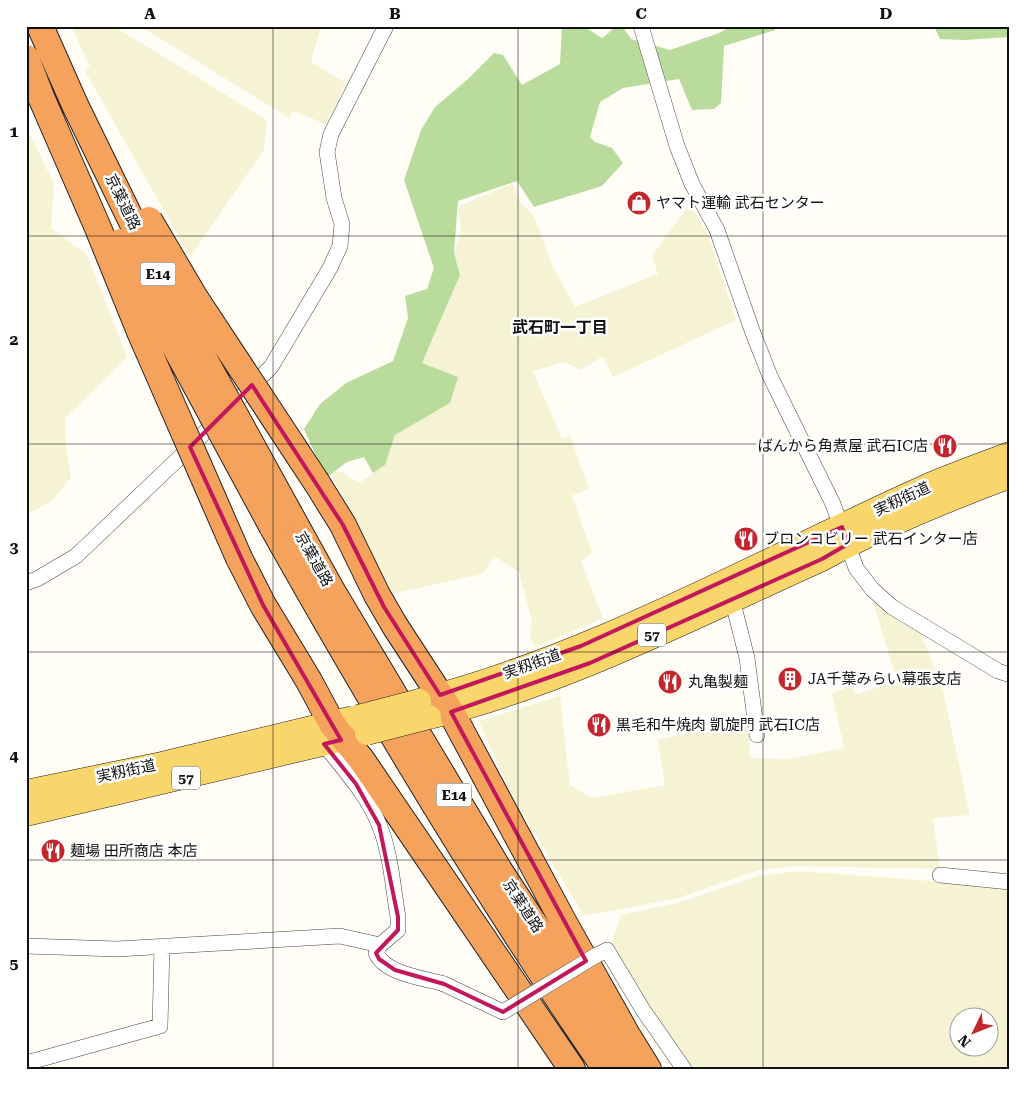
<svg xmlns="http://www.w3.org/2000/svg" width="1036" height="1095" viewBox="0 0 1036 1095" font-family="'Roboto Serif','Noto Sans JP',serif">
	<style>
		.farmland { fill: #f6f3d4; fill-rule: evenodd }
		.forest { fill: #b9dc9c }
		.lines { fill: none; stroke-linecap: round; stroke-linejoin: round }
		.street-casing { stroke: #444; stroke-width: 16 }
		.primary-casing { stroke: #222; stroke-width: 25 }
		.highway-casing { stroke: #222; stroke-width: 28 }
		.street { stroke: #fff; stroke-width: 15 }
		.primary { stroke: #f9d66b; stroke-width: 24 }
		.highway { stroke: #f5a25d; stroke-width: 26 }
		.street-bridge-casing { stroke: #444; stroke-width: 16; stroke-linecap: butt }
		.primary-bridge-casing { stroke: #222; stroke-width: 25; stroke-linecap: butt }
		.highway-bridge-casing { stroke: #222; stroke-width: 28; stroke-linecap: butt }
		.street-bridge { stroke: #fff; stroke-width: 15 }
		.primary-bridge { stroke: #f9d66b; stroke-width: 24 }
		.highway-bridge { stroke: #f5a25d; stroke-width: 26 }
		.marked { fill: none; stroke: #c2185b; stroke-width: 4; stroke-linejoin: round }
		.grid { fill: none; stroke: #111; stroke-width: 1; stroke-opacity: 0.55 }
		.labels { text-anchor: middle; stroke-width: 5; stroke-linejoin: round; paint-order: stroke }
		.shield { fill: #fff; stroke: #585858; stroke-width: 1 }
		.shield-label { font-size: 14px; font-weight: bold; fill: #111 }
		.street-label { font-size: 15px; fill: #111; stroke: #fff }
		.poi-label { font-size: 15px; fill: #111; stroke: #fff; text-anchor: start }
		.neighbourhood-label { font-size: 16px; font-weight: bold; fill: #111; stroke: #fff }
		.neatline { fill: none; stroke: #111; stroke-width: 2 }
		.grid-label { font-size: 16px; text-anchor: middle; font-weight: bold; fill: #111 }
	</style>
	<rect width="100%" height="100%" fill="#fffdf5"/>
	<path class="farmland" d="M71,26H113L267,120L264,150L190,257L85,71L90,67Z
		M140,26H321L311,62L346,83L326,124L293,111L289,118Z
		M26,126L54,184L51,228L87,255L127,357L65,418L66,446L71,477L53,500L26,515Z
		M512,183L520,202L534,216L551,263L575,307L658,274L652,256L690,204L708,235L736,320L613,377L603,356L581,370L565,362L533,371L562,439L570,435L589,489L572,496L592,553L581,561L603,618L536,647L530,637L532,621L519,572L494,556L483,574L390,594L331,473L343,472L359,483L385,465L395,435L450,403L422,363L460,275L454,254L461,229L458,207Z
		M871,594L921,633L944,695L970,815L933,818L940,869L798,866L759,870L675,899L584,916L508,788L479,721L560,696L570,785L592,798L665,785L658,740L749,720L750,758L789,759L844,748L832,694L850,686L856,694L897,682Z
		M799,871L1010,887V1069H689L647,1007L611,945L621,915L677,903L758,876ZM958,1018H988V1048H958Z"/>
	<path class="forest" d="M562,26H583L602,38L612,30L613,26H622L631,39L670,50L719,33L732,26H775V30L724,46L721,103L714,109L692,110L679,79L623,88L600,102L590,137L595,142L612,148L623,163L602,186L534,207L517,181L458,201L454,253L460,275L422,363L458,377L450,403L395,435L385,465L373,473L364,457L347,462L326,478L304,429L320,404L346,383L393,361L408,318L405,296L427,289L434,268L404,180L421,130L435,107L468,79L494,53L503,55L522,85L560,64Z
		M934,26H1010V37L965,40L940,39Z"/>
	<g class="lines">
		<defs>
			<path id="street" d="M641,26L677,146L692,184L717,230L753,333L770,376L833,504L856,568L872,589L892,607L998,671L1010,675
				M26,583L37,579L76,556L178,459L271,367L330,268L340,246L342,224L334,198L327,152L331,134L386,26
				M732,599L747,658L757,735
				M324,744C344,770 368,795 380,827C391,855 393,888 398,917V930L380,945L376,953C385,974 424,978 444,984
				M940,875L1010,882
				M26,946L117,949L340,936L380,945
				M595,956L607,950L643,1010L684,1069
				M26,1063L160,1026L162,946"/>
			<path id="primary" d="M422,700C601,653 763,559 932,484C958,473 984,464 1010,454
				M433,716C569,682 695,616 822,559C882,526 946,500 1010,476
				M26,792L162,764L349,719
				M26,814L360,735"/>
			<path id="highway" d="M317,483L343,525L377,595L395,626L451,712L564,923L627,1035L648,1069
				M290,515L332,591L499,870L626,1064
				M272,526C376,711 485,894 606,1069
				M239,558L263,605L309,681L332,724L361,759L572,1069"/>
		</defs>
		<use href="#street" class="street-casing"/>
		<use href="#primary" class="primary-casing"/>
		<use href="#highway" class="highway-casing"/>
		<use href="#street" class="street"/>
		<use href="#primary" class="primary"/>
		<use href="#highway" class="highway"/>
		<defs>
			<path id="street-bridge" d="M444,984L503,1012L595,956"/>
			<path id="primary-bridge" d="M358,717L419,701
				M367,733L429,717"/>
			<path id="highway-bridge" d="M40,26L75,105L160,279L290,515
				M26,58L41,97L98,228L141,334L239,558
				M149,220L195,298L317,483
				M121,242L146,293L272,526"/>
		</defs>
		<use href="#street-bridge" class="street-bridge-casing"/>
		<use href="#primary-bridge" class="primary-bridge-casing"/>
		<use href="#highway-bridge" class="highway-bridge-casing"/>
		<use href="#street-bridge" class="street-bridge"/>
		<use href="#primary-bridge" class="primary-bridge"/>
		<use href="#highway-bridge" class="highway-bridge"/>
	</g>
	<path class="marked" d="M252,385L343,525L384,607L440,695L581,646L842,527L848,544L822,559L590,663L451,712L586,961L503,1012L444,984L395,970L379,959L376,953L398,930V917L379,825L356,784L324,744L341,740L263,605L190,447Z"/>
	<path class="grid" d="M273,26V1069M518,26V1069M763,26V1069M26,236H1010M26,444H1010M26,652H1010M26,860H1010"/>
	<defs>
		<symbol id="shop-disc" viewBox="-11 -11 22 22"><circle r="9.5" fill="#c4262e" stroke="#fff"/><path d="M-5-2.5h2.3a2.7 3.5 0 0 1 5.4 0H5L5.5 6h-11ZM-1.5-2.5h3a1.5 2.3 0 0 0-3 0Z" fill="#fff"/></symbol>
		<symbol id="restaurant-disc" viewBox="-11 -11 22 22"><circle r="9.5" fill="#c4262e" stroke="#fff"/><path d="M-5-6h1v4h1v-4h1v4h1v-4h1v5L-1.5 .5V6h-2V.5L-5-1ZM5-6V6H3V1.5H1.5Q1.5-4 5-6Z" fill="#fff"/></symbol>
		<symbol id="building-disc" viewBox="-11 -11 22 22"><circle r="9.5" fill="#c4262e" stroke="#fff"/><path d="M-4-6H4V6H1V3H-1V6H-4ZM-2.5-4.3h1.7v1.8h-1.7ZM.8-4.3h1.7v1.8H.8ZM-2.5-1h1.7V.8h-1.7ZM.8-1h1.7V.8H.8Z" fill="#fff"/></symbol>
	</defs>
	<g fill-rule="evenodd">
		<use href="#shop-disc" x="625" y="189" width="28" height="28"/>
		<use href="#restaurant-disc" x="931" y="432" width="28" height="28"/>
		<use href="#restaurant-disc" x="732" y="525" width="28" height="28"/>
		<use href="#building-disc" x="776" y="665" width="28" height="28"/>
		<use href="#restaurant-disc" x="656" y="668" width="28" height="28"/>
		<use href="#restaurant-disc" x="585" y="711" width="28" height="28"/>
		<use href="#restaurant-disc" x="39" y="837" width="28" height="28"/>
	</g>
	<g class="labels">
		<g class="shield">
			<rect x="140.5" y="262.5" width="35" height="23" rx="4"/>
			<rect x="638" y="623.5" width="28" height="23" rx="4"/>
			<rect x="172" y="766.5" width="28" height="23" rx="4"/>
			<rect x="436.5" y="783.5" width="35" height="23" rx="4"/>
		</g>
		<g class="shield-label">
			<text x="158" y="279">E14</text>
			<text x="652" y="640">57</text>
			<text x="186" y="783">57</text>
			<text x="454" y="800">E14</text>
		</g>
		<g class="street-label">
			<text transform="translate(123 202) rotate(64)" y="5">京葉道路</text>
			<text transform="translate(902 499) rotate(-25)" y="5">実籾街道</text>
			<text transform="translate(314 559) rotate(61)" y="5">京葉道路</text>
			<text transform="translate(532 664) rotate(-20)" y="5">実籾街道</text>
			<text transform="translate(126 771) rotate(-12)" y="5">実籾街道</text>
			<text transform="translate(523 906) rotate(57)" y="5">京葉道路</text>
		</g>
		<g class="poi-label">
			<text x="656" y="208">ヤマト運輸 武石センター</text>
			<text x="928" y="451" text-anchor="end">ばんから角煮屋 武石IC店</text>
			<text x="764" y="544">ブロンコビリー 武石インター店</text>
			<text x="808" y="684">JA千葉みらい幕張支店</text>
			<text x="688" y="687">丸亀製麺</text>
			<text x="616" y="730">黒毛和牛焼肉 凱旋門 武石IC店</text>
			<text x="70" y="856">麺場 田所商店 本店</text>
		</g>
		<g class="neighbourhood-label">
			<text x="560" y="333">武石町一丁目</text>
		</g>
	</g>
	<rect width="1036" height="1095" fill="none" stroke="#ffffff" stroke-width="55"/>
	<g transform="translate(974 1032) rotate(227)"><circle r="24" fill="#ffffff" stroke="#a0a0a0"/>
	<path d="M0-4L9 19L0 12L-9 19Z" fill="#c4262e"/>
	<text y="-8" font-size="14" font-weight="bold" text-anchor="middle" fill="#111111">N</text>
	</g>
	<rect x="28" y="28" width="980" height="1040" class="neatline"/>
	<g class="grid-label">
		<text x="150" y="19">A</text>
		<text x="395" y="19">B</text>
		<text x="641" y="19">C</text>
		<text x="886" y="19">D</text>
		<text x="14" y="137">1</text>
		<text x="14" y="345">2</text>
		<text x="14" y="553">3</text>
		<text x="14" y="761">4</text>
		<text x="14" y="969">5</text>
	</g>
</svg>
